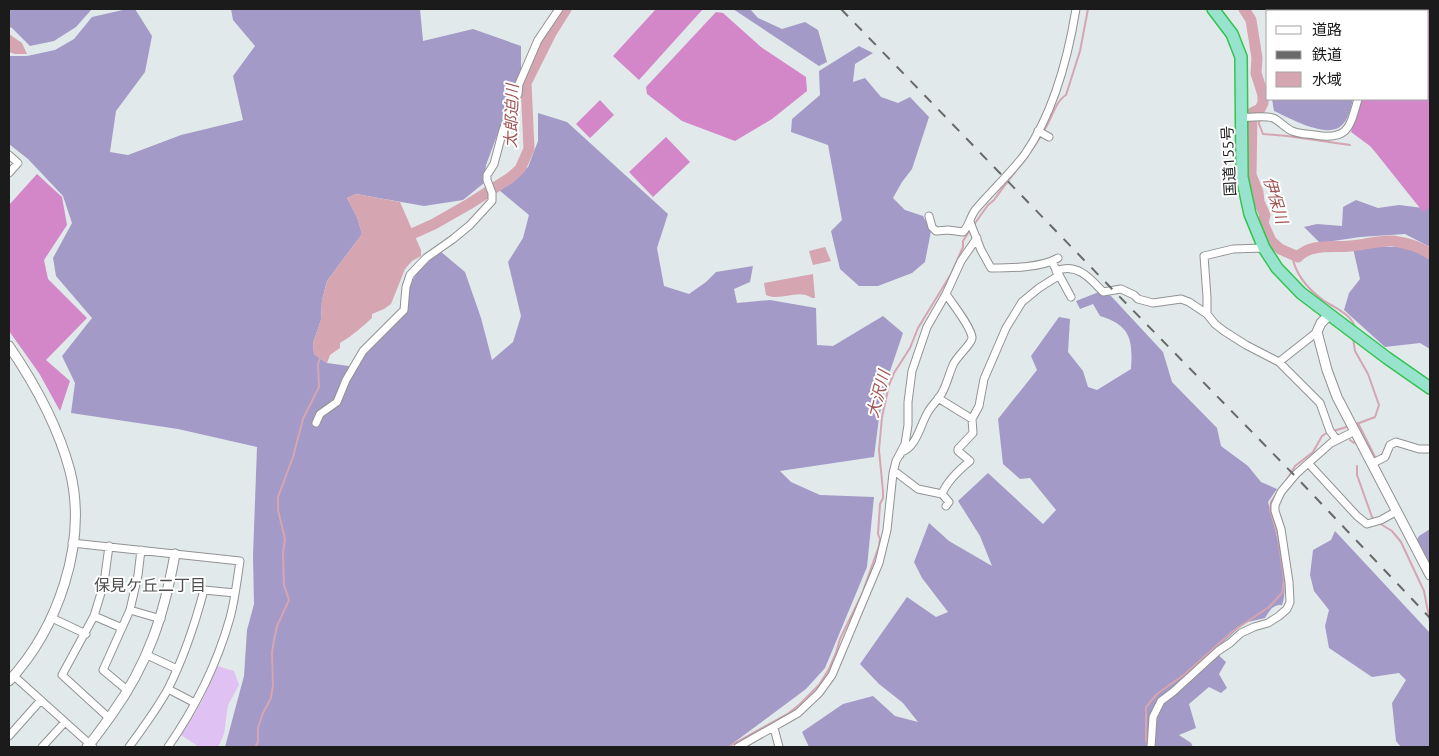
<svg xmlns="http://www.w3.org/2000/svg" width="1439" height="756" viewBox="0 0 1439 756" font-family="Ubuntu,'Noto Sans JP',sans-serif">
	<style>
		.forest { fill: #a49ac7 }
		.park { fill: #dfc1f3 }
		.pitch { fill: #d386c8 }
		.water { fill: #d5a5b1 }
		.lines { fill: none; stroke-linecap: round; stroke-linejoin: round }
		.stream { stroke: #d5a5b1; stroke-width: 2 }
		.river { stroke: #d5a5b1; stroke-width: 11 }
		.minor-casing { stroke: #929292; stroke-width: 9 }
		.tertiary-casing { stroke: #929292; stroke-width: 11 }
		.trunk-casing { stroke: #34c34f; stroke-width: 14 }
		.minor { stroke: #fff; stroke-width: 7 }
		.tertiary { stroke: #fff; stroke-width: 9 }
		.trunk { stroke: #98e3ce; stroke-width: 11 }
		.rail { stroke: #696969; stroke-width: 2; stroke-dasharray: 10 10; stroke-linecap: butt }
		.labels { text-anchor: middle; stroke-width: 4; stroke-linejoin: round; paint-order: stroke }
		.street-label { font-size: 15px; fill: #1b1b1b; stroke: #fff }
		.water-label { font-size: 16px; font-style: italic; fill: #a05452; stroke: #fff }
		.neighbourhood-label { font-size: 16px; fill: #4e4e4e; stroke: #fff }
	</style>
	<rect width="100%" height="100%" fill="#e1e9eb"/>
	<path class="forest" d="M9,9H92L76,27L54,41L30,46L12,28L9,27Z
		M127,9H135L152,36L145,72L116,111L110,152L128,155L181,135L243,120L233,76L255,46L233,20L231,9H420L423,41L473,29L521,46V71L486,165L484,183L463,200L424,206L356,194L347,198L357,217L362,234L327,281L322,300L321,320L313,343L314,354L327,363L356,367L364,351L406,311L409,288L417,272L440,251L465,272L481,318L492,360L513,342L521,316L508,262L523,238L529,215L499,190L528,167L538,141V113L567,122L668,214L657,248L664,286L689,294L706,282L716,272L753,266L750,282L734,289L737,303L770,300L816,308L817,345L833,346L883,316L903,333L887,380L879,418L874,457L780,471L791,482L820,495L874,497L867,567L825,668L806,689L728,747H225L244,676L247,630L254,604L253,556L257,447L178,429L71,413L75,383L62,356L92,318L56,276L53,258L72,223L63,196L28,159L9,144V56H27L55,50L74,39L92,17Z
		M733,9H750L758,18L782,29L805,22L818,30L827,62L819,66Z
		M1278,9H1383L1382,11H1279Z
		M859,46L873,53L855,64L853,82L865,78L881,97L898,103L910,97L929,117L912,169L902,182L893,198L905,210L923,216L931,231L925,262L912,273L878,286H859L840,269L831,231L842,220L828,145L791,132L792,119L820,95L819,71Z
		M1272,99H1353C1351,107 1349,118 1343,124C1329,141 1290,118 1274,111Z
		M1356,200L1378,208L1399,205L1423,208L1430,204V247L1405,234L1360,237L1320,243L1304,227L1317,224L1342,226L1343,207Z
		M1377,247H1404L1430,257V349L1420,343L1385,347L1344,310L1349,293L1360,279L1353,248Z
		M1099,292L1111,296L1163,352L1172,382L1217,428L1221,446L1248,466L1261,482L1277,489L1268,502C1274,526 1291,582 1282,605C1272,605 1270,610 1265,618L1244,623L1214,651L1226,662L1219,674L1227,688L1221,693L1209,687L1189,704L1196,728L1179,735L1191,743L1193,747H809L802,732L843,704L873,696L895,716L918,722L903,703L879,684L860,664L907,597L936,617L948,612L922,578L914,562L929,523L949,541L992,566L980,536L958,501L988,473L1043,524L1056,510L1030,478L1020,479L1003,464L998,419L1037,370L1031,356L1059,317L1070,319L1068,352L1083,371L1088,387L1097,390L1131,369C1133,339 1130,325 1100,316L1093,304L1080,309L1076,301Z
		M1430,529V566L1417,540L1419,536Z
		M1335,531L1430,633V747H1401L1396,741L1392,703L1406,680L1399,673L1372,677L1329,648L1325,626L1329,610L1314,591L1310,575L1313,550L1331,540Z"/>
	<path class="park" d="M217,666L234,671L239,685L228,705L224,734L218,747H199L181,735L202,701Z"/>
	<path class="pitch" d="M656,9H703L639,80L613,56Z
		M1390,9H1430V206L1423,212L1376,153L1370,146L1351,132L1362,99H1428V11H1389Z
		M716,12L723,13L761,47L806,77L807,91L772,119L735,141L682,121L647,94L646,87Z
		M600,100L614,115L590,138L576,124Z
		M666,137L690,162L653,197L629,172Z
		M37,174L62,197L67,225L44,260L48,279L87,318L46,360L70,381L60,411L39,373L9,331V205Z"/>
	<path class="water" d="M9,34L22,43L27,54H15L9,52Z
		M356,194L400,202L421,250V256L412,261L405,269L391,304L384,309L372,314V318C362,327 352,336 340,343V348L330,355L327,363L314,354L313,343L321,320L322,300L327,281L362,234L357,217L347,198Z
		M825,247L831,261L813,265L809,251Z
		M813,274L815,298H812C797,288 781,302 766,295L764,283Z"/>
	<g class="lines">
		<path class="stream" d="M1260,109L1259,124L1263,134L1287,136L1350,145
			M973,226L988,205L994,200C1011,175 1032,154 1046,127C1052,117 1056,101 1066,95L1080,51L1088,9
			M1292,255C1295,274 1308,289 1323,300C1333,307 1353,315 1355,328
			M1353,338L1355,351L1368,374L1379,405L1375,417L1354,425
			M1358,423L1376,459
			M1333,431L1350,426
			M1350,440L1354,443
			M1357,466V475L1372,517L1376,520
			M1288,478L1295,466L1313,452L1322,436L1328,432
			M1379,523L1392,531L1401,542L1424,591L1430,622
			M1149,745L1146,741V707L1157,694L1185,674L1233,631L1269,607L1282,593L1284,580L1278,536L1270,510L1271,502L1279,490
			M255,747L258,742V728L263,713L271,698L273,685L272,653L274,640L277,626L289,600L284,585L283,553L285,539L278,510V497L293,457L303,419L319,387L318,364L320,358
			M728,747L789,713L800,704L819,685L829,669L836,653L840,639L862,594L879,546L880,539L878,534L880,504L883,498V491L879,450L882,417L889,385L894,373L910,348L918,328L951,274L963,247V241L970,230"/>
		<path class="river" d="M1244,9L1251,20L1257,58L1256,73L1263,95V103L1260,109L1252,113L1251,175L1258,192L1259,202L1265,215L1263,223L1271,241L1280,249L1298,257C1310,243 1334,248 1350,246C1364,245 1379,240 1393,241C1407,243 1419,246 1430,254
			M414,233L434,224L469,204L510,178L520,169L529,149L526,83L551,33L566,9"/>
		<defs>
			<path id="minor" d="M1386,11L1387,9
				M1241,117C1251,118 1264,115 1273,118C1280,121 1285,128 1292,131C1299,134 1308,134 1315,135C1349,141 1350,126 1358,99
				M1038,131L1049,137
				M9,155L18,163L9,173
				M929,216L932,227L936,231L948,230L963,232C970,225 970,216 976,209C992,190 1011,173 1025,154C1054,112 1068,58 1076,9
				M970,222L981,250L991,268C1010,268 1041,268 1058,258
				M1052,262L1071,297
				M1056,271C1077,262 1091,279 1103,292L1121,289L1134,295L1138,299L1153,303L1181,299L1189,302L1207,314L1215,324L1224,331L1246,345L1279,362L1320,403L1330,431L1337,440
				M1207,314V297L1204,256L1233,249L1264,248
				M1279,362L1317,332
				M938,398L972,419L979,406L984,379L1006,328L1022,302L1039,288L1058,276
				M316,423L320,414L337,402L346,380L363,351L404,310L406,287L410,275L426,258L453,239L470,225L492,201V193L487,180V175L494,164L503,130L518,94L519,84L538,40L559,9
				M900,455L901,452C917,447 920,425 928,412C932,405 938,400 942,393C947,384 949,374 953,365C956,357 973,343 972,337C970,325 953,305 946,294
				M1373,463L1385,457L1390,445L1396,442L1419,449H1430
				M1309,464L1357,516L1367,524L1381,520L1397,511
				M893,473H897L918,489L942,494
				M946,506L949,502L942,494C947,481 959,470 970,461L958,451V449L973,433L972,419
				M72,543L240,561C237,580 235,600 230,618C217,664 195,708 168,747
				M130,610L161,619
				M94,616L122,628
				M52,618L86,634
				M147,655L177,669
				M14,676L93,747
				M168,689L195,703
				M128,691L103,670L130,610L138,575L141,550
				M109,718L62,675L94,616L104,583L109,546
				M774,728L779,747
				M9,736L41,700
				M42,747L65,722
				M129,747C143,728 157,709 168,689C184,657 195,624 204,590L235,593
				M738,747L798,713L819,693L832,675L879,563L887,530L893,473L896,461L905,444L908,425V402L912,371L927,327L946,294L961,261L977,238
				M1151,747L1153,717L1161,701L1173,692L1218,651L1230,643L1241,633L1254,627L1268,623L1279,616L1287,609L1290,602L1289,582L1281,529L1275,511V505L1281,492L1296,474L1331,443L1355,431"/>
			<path id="tertiary" d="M1329,315L1321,323L1317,332L1327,370L1337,397L1430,575
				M9,346C35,384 58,426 70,471C88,543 58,628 9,681
				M87,747C96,737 104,725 112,714C148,664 164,615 175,554"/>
			<path id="trunk" d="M1213,9L1232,34L1241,57L1242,177L1250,214L1264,248L1277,268L1301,293L1387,358L1430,388"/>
		</defs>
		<use href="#minor" class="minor-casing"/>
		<use href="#tertiary" class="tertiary-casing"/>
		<use href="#trunk" class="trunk-casing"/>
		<use href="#minor" class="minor"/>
		<use href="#tertiary" class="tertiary"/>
		<use href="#trunk" class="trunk"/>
		<path class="rail" d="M841,9L1115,292L1297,478L1430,618"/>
	</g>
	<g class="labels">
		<g class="street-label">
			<text transform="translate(1229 161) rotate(-93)" y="5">国道155号</text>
		</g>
		<g class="water-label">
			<text transform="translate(511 116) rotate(-88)" y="6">太郎迫川</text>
			<text transform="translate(1276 200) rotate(73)" y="6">伊保川</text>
			<text transform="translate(878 394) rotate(-75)" y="6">大沢川</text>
		</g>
		<g class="neighbourhood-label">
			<text x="150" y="591">保見ケ丘二丁目</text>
		</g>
	</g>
	<rect width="1439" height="756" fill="none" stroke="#1b1b1b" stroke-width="20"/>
	<rect x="1266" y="10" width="162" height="90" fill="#ffffff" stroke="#a4a4a4"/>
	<rect x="1276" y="26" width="25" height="8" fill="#ffffff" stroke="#a4a4a4"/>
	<text x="1312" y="35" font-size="15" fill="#1b1b1b">道路</text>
	<rect x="1276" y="51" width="25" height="8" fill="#696969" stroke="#a4a4a4"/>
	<text x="1312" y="60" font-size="15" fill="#1b1b1b">鉄道</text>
	<rect x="1276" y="72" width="25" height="15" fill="#d5a5b1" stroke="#a4a4a4"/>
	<text x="1312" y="85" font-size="15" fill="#1b1b1b">水域</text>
</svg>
